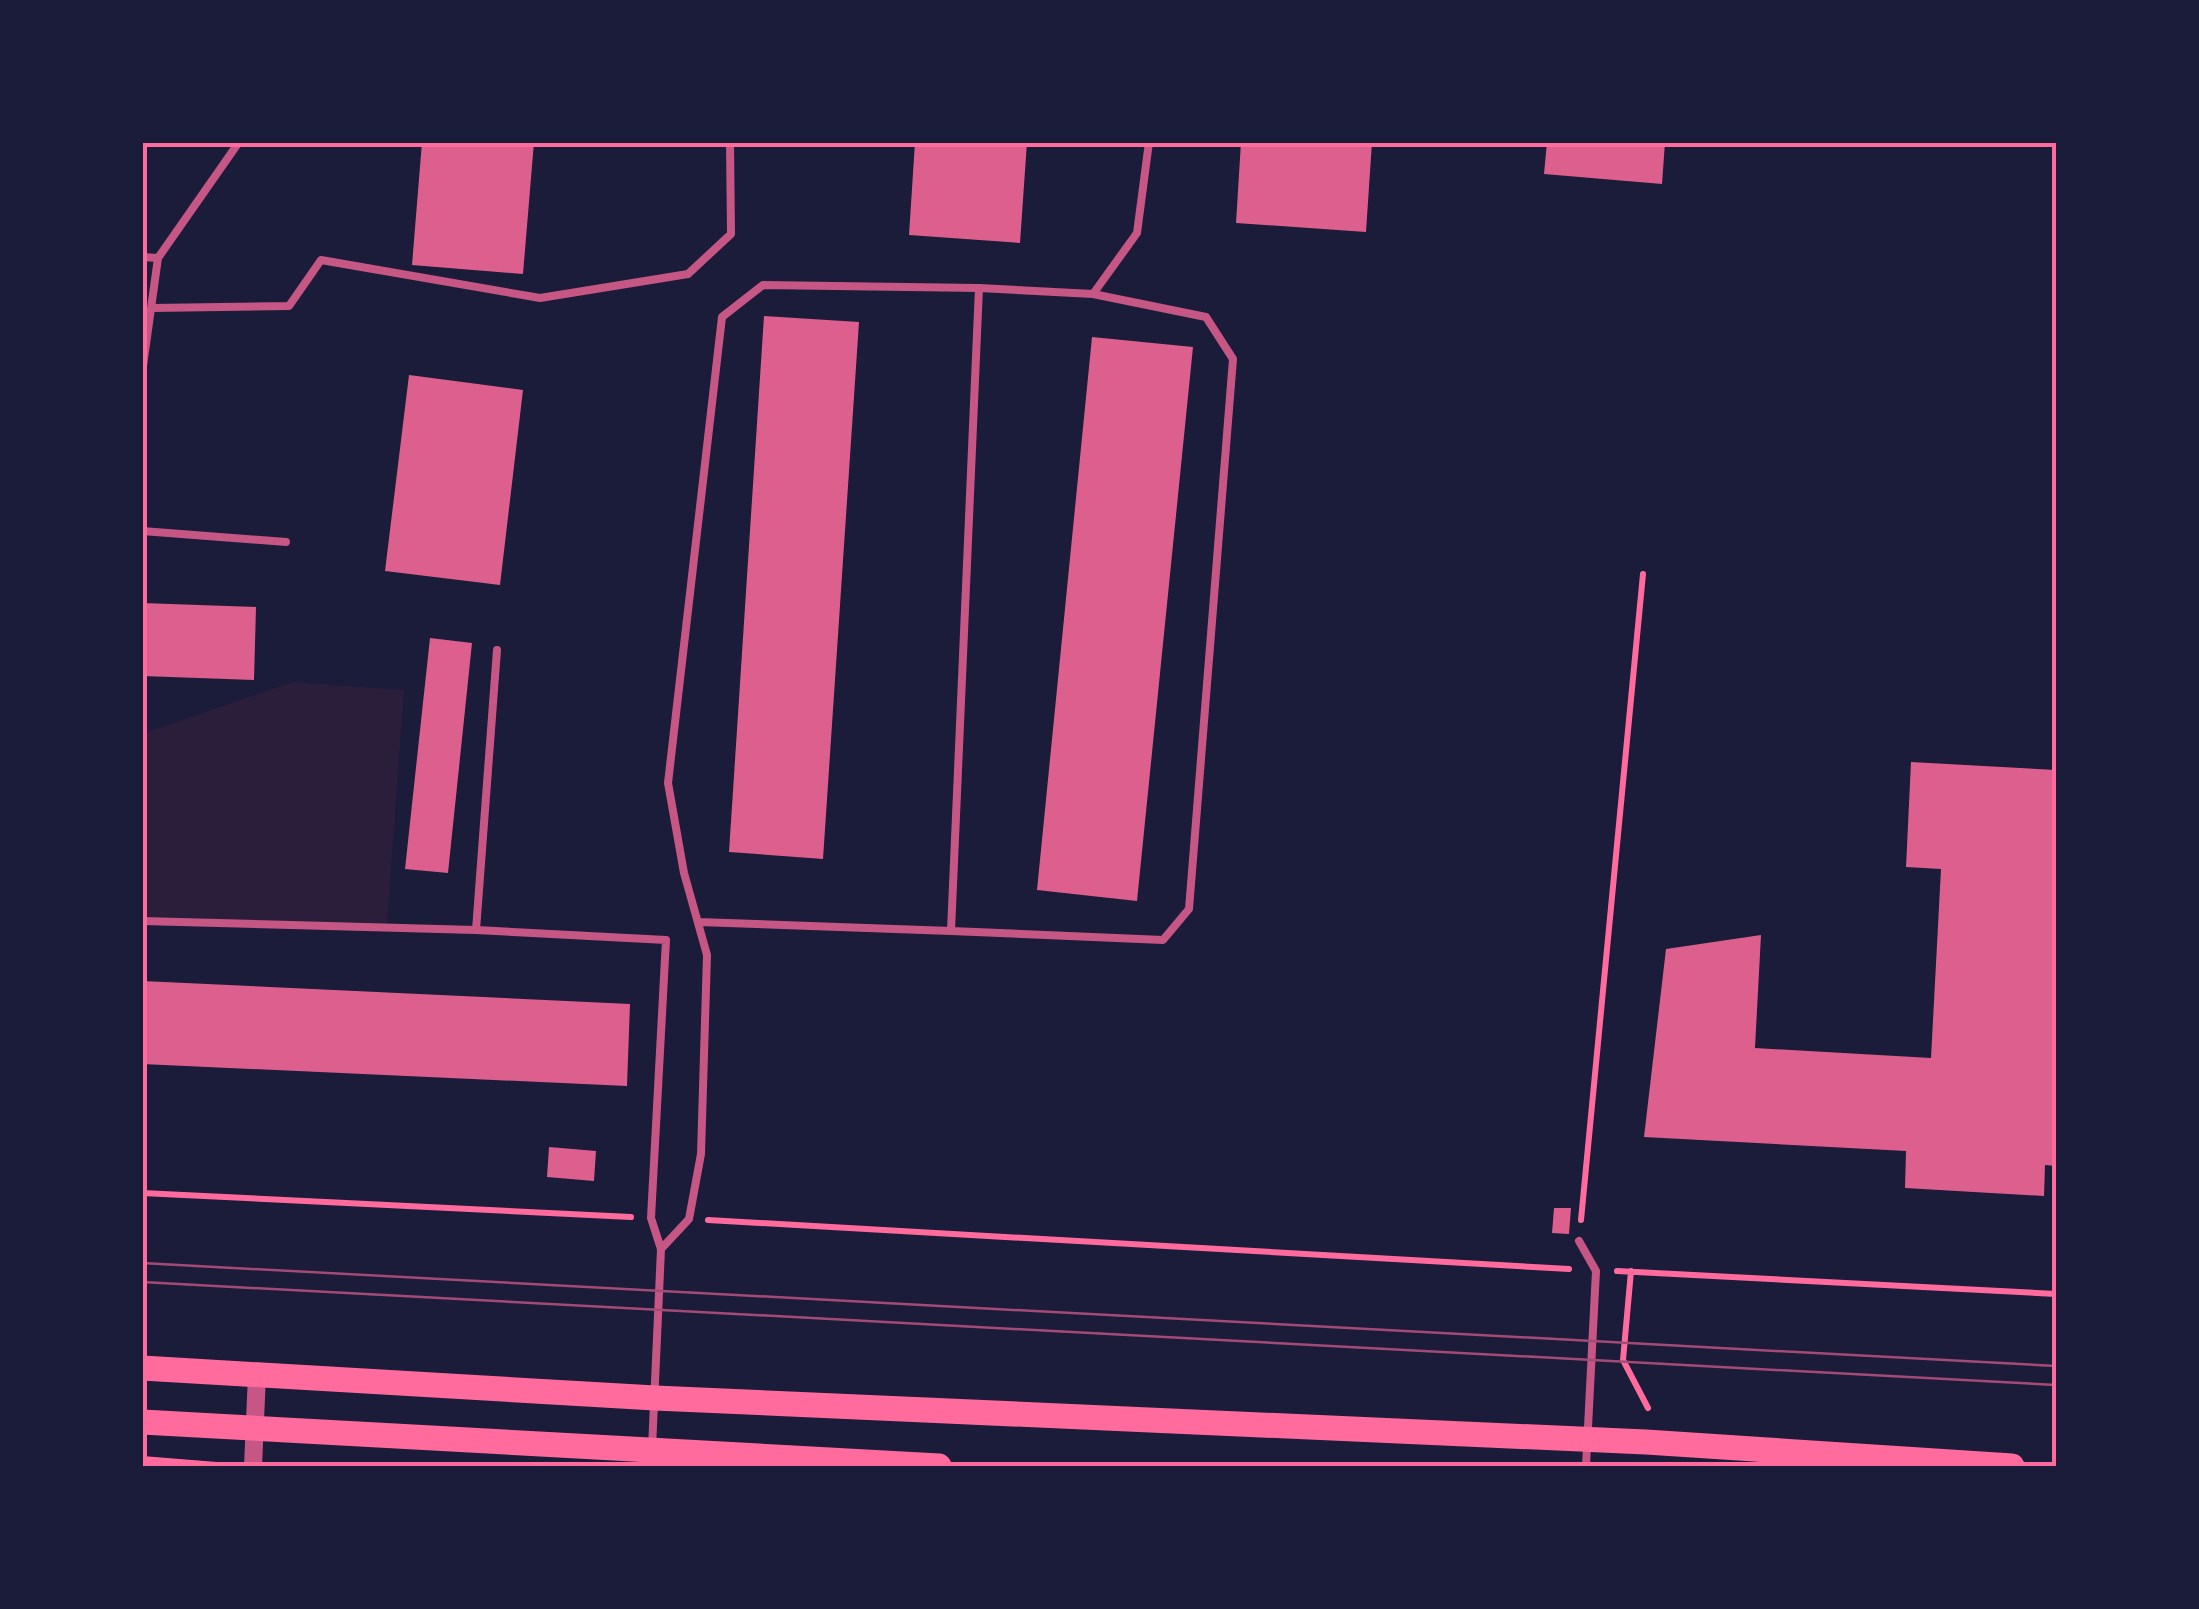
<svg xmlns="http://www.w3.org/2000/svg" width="2199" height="1609" viewBox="0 0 2199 1609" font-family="Overpass,sans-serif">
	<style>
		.green { fill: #2a1e3b }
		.building { fill: #dd5f8e }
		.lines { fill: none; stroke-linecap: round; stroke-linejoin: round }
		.path { stroke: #ff6b9d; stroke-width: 6 }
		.service { stroke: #c65784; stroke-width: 8 }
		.tertiary { stroke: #c65784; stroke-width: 18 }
		.primary { stroke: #ff6b9d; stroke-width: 25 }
		.tram { stroke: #a44b75; stroke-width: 2.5 }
		.neatline { fill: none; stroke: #ff6b9d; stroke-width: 4 }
	</style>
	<rect width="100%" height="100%" fill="#1b1b3a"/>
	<path class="green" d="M292,682L404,690L387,927L143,921L142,734Z"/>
	<path class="building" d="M422,142H534L523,274L412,265Z
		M915,142H1027L1020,243L909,235Z
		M1241,142H1372L1366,232L1236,223Z
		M1547,142H1665L1662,184L1544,174Z
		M764,316L859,322L823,859L729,852Z
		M1092,337L1193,347L1137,901L1037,890Z
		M409,375L523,390L500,585L385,571Z
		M142,603L256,607L254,680L142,676Z
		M430,638L472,643L448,873L405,869Z
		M1911,762L2056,770V1166L2045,1165L2044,1196L1905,1188L1906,1151L1644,1137L1666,949L1761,935L1755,1048L1931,1058L1941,869L1906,867Z
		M142,981L630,1004L627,1086L142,1064Z
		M549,1147L596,1151L594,1181L547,1177Z
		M1554,1208H1571L1569,1234L1552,1233Z"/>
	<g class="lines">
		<path class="path" d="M142,1193L631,1217
			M708,1220L1569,1269
			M1581,1220L1643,574
			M1617,1271L2056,1294
			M1631,1271L1623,1360L1648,1408
			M142,1459L229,1466"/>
		<path class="service" d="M142,257L158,258L239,142
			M979,288L1093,294L1137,233L1149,142
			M151,308L289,306L321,260L540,298L688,274L731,234L730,142
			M142,373L158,258
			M142,531L286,542
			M497,650L476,930L666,940L651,1218L661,1249L652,1448
			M142,921L476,930
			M951,931L1163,940L1189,909L1233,359L1206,317L1093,294
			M1579,1241L1596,1271L1586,1466
			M661,1249L689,1219L701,1154L707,955L684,873L668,783L722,317L763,285L979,288L951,931L698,922"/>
		<path class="tertiary" d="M253,1466L257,1375"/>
		<path class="primary" d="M142,1368L655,1398L1646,1442L2012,1466
			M142,1422L939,1466"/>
		<path class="tram" d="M142,1263L2056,1366
			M142,1282L2056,1385"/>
	</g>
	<rect width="2199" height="1609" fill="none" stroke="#1b1b3a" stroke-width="290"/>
	<rect x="145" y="145" width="1909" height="1319" class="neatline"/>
</svg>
